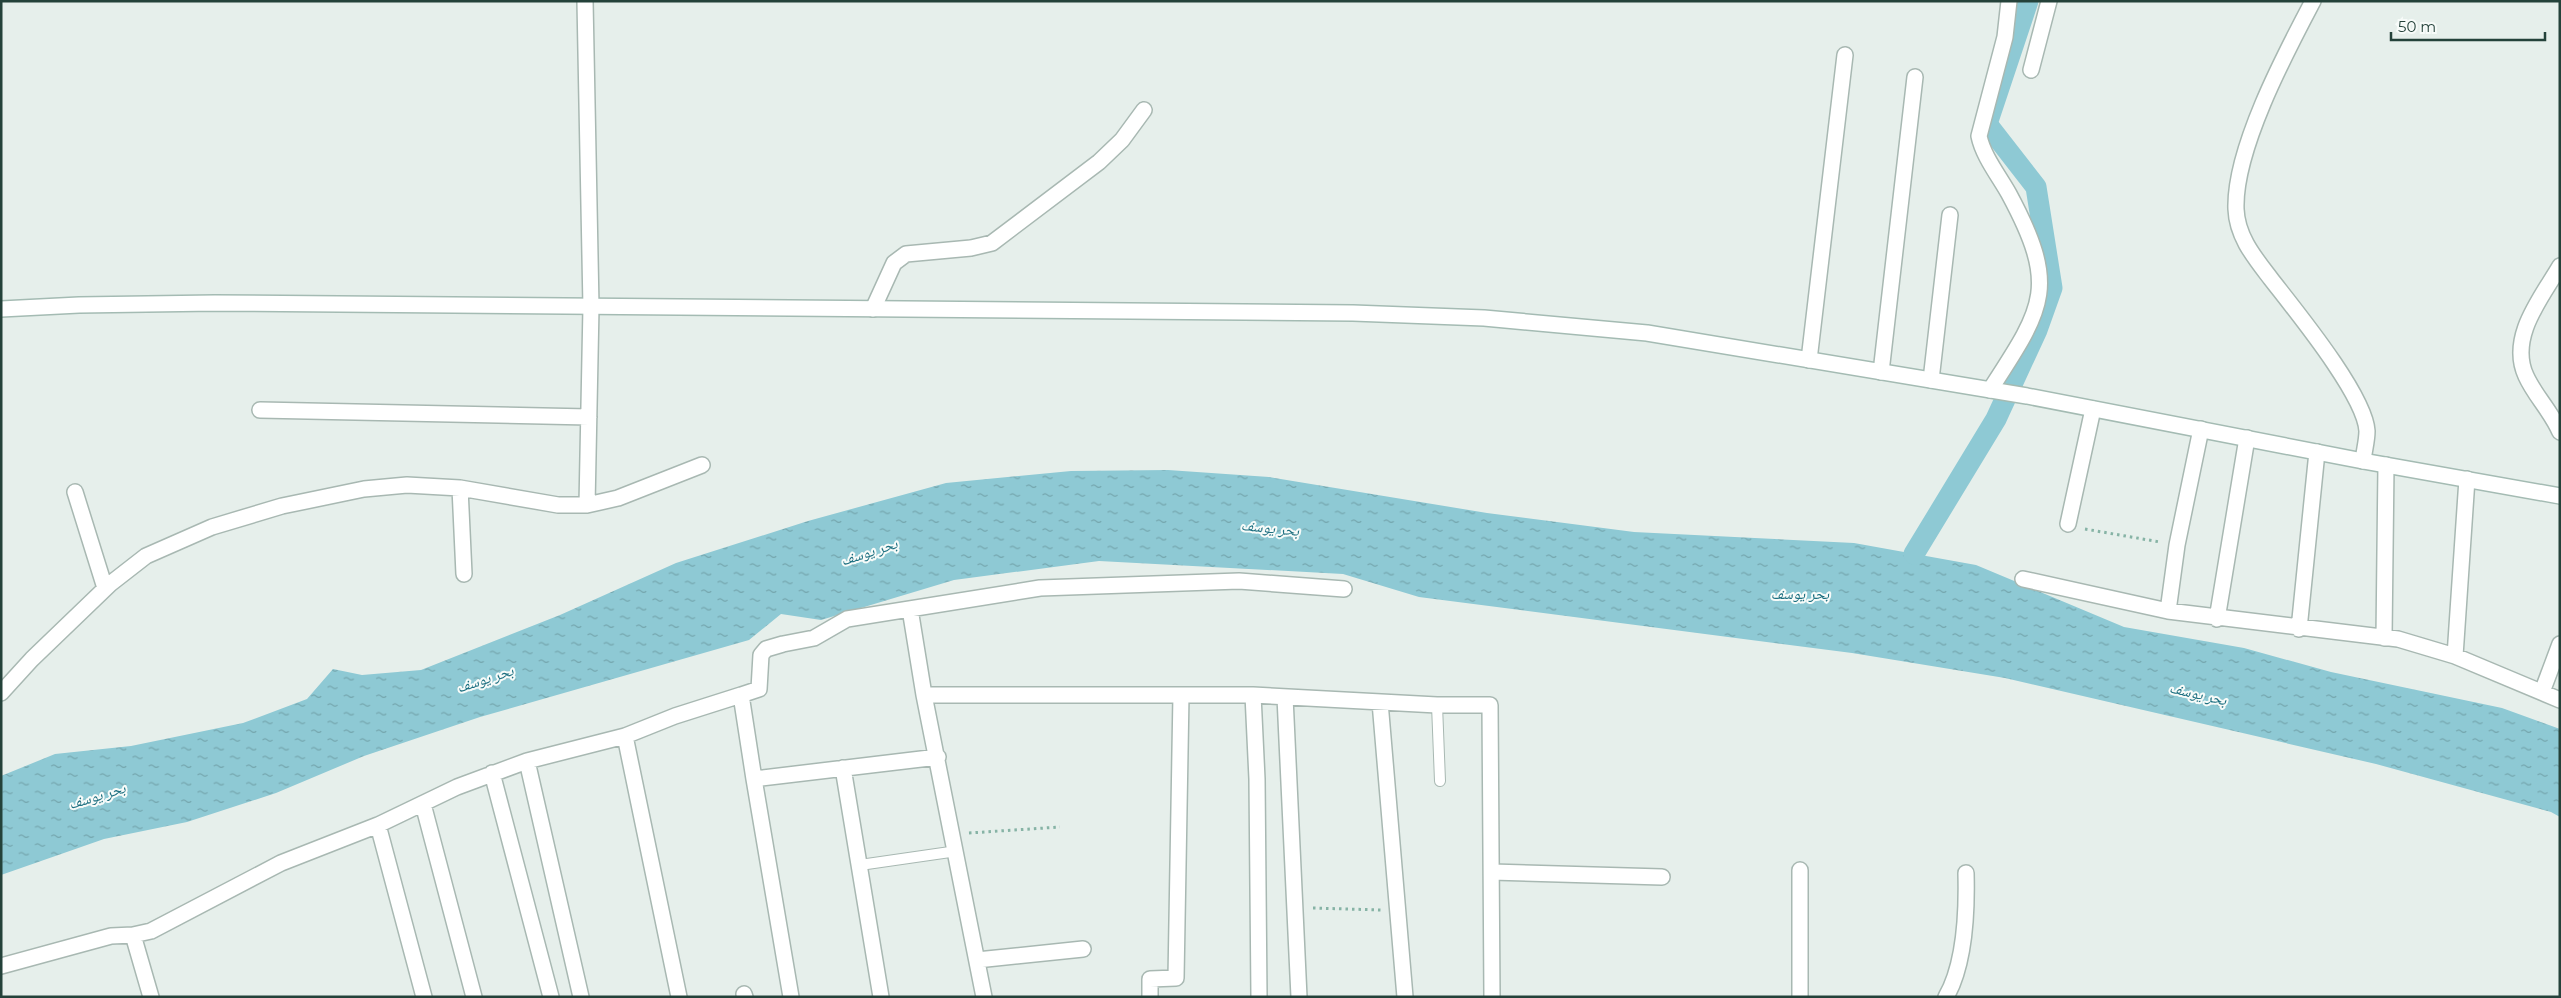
<svg xmlns="http://www.w3.org/2000/svg" width="2561" height="998" viewBox="0 0 2561 998" font-family="Montserrat,'Noto Naskh Arabic',sans-serif">
	<style>
		.water { fill: url(#water-ripples) }
		.lines { fill: none; stroke-linecap: round; stroke-linejoin: round }
		.canal { stroke: #8ec9d4; stroke-width: 21 }
		.lane-casing { stroke: #a8b8b2; stroke-width: 12 }
		.street-casing { stroke: #a8b8b2; stroke-width: 18 }
		.secondary-casing { stroke: #a4bbb3; stroke-width: 18 }
		.path { stroke: #86b3a5; stroke-width: 3; stroke-dasharray: 2.5 4; stroke-linecap: butt }
		.lane { stroke: #fff; stroke-width: 10 }
		.street { stroke: #fff; stroke-width: 15 }
		.secondary { stroke: #fff; stroke-width: 15 }
		.labels { text-anchor: middle; stroke-width: 4; stroke-linejoin: round; paint-order: stroke }
		.water-label { font-size: 15px; font-style: italic; fill: #1c6f80; stroke: #f7fbf9 }
	</style>
	<defs>
		<pattern id="water-ripples" width="26" height="14" patternUnits="userSpaceOnUse" patternTransform="scale(1.25)"><rect width="26" height="14" fill="#8ec9d4"/><path d="M2 4q2-2 4 0t4 0M15 11q2-2 4 0t4 0" fill="none" stroke="#74a5ad"/></pattern>
	</defs>
	<rect width="100%" height="100%" fill="#e6efeb"/>
	<path class="water" d="M1168,470L1269,477L1487,513L1634,532L1854,543L1976,565L2124,627L2244,648L2331,672L2502,708L2560,729V817L2551,812L2376,764L2005,678L1852,653L1419,597L1343,574L1099,561L954,580L821,620L781,614L749,640L480,717L364,756L276,793L187,822L104,839L1,875V776L55,754L131,746L243,723L307,699L333,669L362,675L421,670L560,615L676,563L808,521L946,483L1071,471Z"/>
	<g class="lines">
		<path class="canal" d="M1914,554L1996,419L2037,330L2052,288L2036,187L1987,124L2028,1"/>
		<defs>
			<path id="lane" d="M1437,705L1440,781
				M860,865L957,851"/>
			<path id="street" d="M585,1L591,307L587,505
				M2313,1C2285,54 2234,150 2236,209C2237,237 2255,258 2271,279C2295,310 2365,395 2367,431C2367,441 2364,451 2363,461
				M2031,70L2049,1
				M2560,266C2542,297 2508,337 2526,376C2535,396 2551,411 2560,432
				M873,309L894,263L906,254L971,248L992,243L1099,162L1122,140L1144,110
				M1809,360L1845,55
				M1881,372L1915,77
				M1931,380L1950,215
				M1990,390C2044,307 2059,287 2009,194C1999,176 1983,156 1979,136L2005,37L2009,1
				M260,410L589,417
				M460,488L464,574
				M75,492L105,588
				M2068,524L2093,409
				M2023,579L2168,611L2398,639L2455,656L2560,700
				M910,609L924,695L984,997
				M2168,611L2177,545L2201,429
				M2217,619L2247,438
				M2299,629L2317,452
				M2384,638L2386,465
				M2455,656L2467,479
				M2542,692L2560,644
				M1,693L32,659L110,584L146,556L212,527L282,506L364,489L407,485L460,488L558,505H587L618,498L702,465
				M924,695H1253L1437,705H1490L1492,997
				M1253,695L1257,779L1259,997
				M1285,697L1299,997
				M1380,702L1405,997
				M625,736L679,997
				M527,761L581,997
				M843,768L881,997
				M492,773L551,997
				M754,779L741,695L759,689L761,655L766,649L783,644L814,638L847,619L1040,588L1239,581L1344,589
				M423,804L474,997
				M378,825L424,997
				M1492,872L1662,877
				M133,935L151,997
				M977,960L1083,949
				M1,966L111,936L133,935L151,931L281,863L378,825L457,787L527,761L625,736L675,716L741,695
				M744,994L745,997
				M791,997L754,779L938,757
				M1150,997V979L1176,978L1181,695
				M1800,997V870
				M1946,997C1965,964 1967,911 1966,873"/>
			<path id="secondary" d="M1,309L79,305L215,303L1353,313L1484,318L1647,333L2027,396L2363,461L2560,496"/>
		</defs>
		<use href="#lane" class="lane-casing"/>
		<use href="#street" class="street-casing"/>
		<use href="#secondary" class="secondary-casing"/>
		<path class="path" d="M2085,529L2160,542
			M969,833L1060,827
			M1313,908L1381,910"/>
		<use href="#lane" class="lane"/>
		<use href="#street" class="street"/>
		<use href="#secondary" class="secondary"/>
	</g>
	<g class="labels">
		<g class="water-label">
			<text transform="translate(1270 528) rotate(6)" y="5">بحر يوسف</text>
			<text transform="translate(869 552) rotate(-18)" y="5">بحر يوسف</text>
			<text x="1800" y="599">بحر يوسف</text>
			<text transform="translate(485 679) rotate(-18)" y="5">بحر يوسف</text>
			<text transform="translate(2198 694) rotate(13)" y="5">بحر يوسف</text>
			<text transform="translate(97 796) rotate(-17)" y="5">بحر يوسف</text>
		</g>
	</g>
	<rect width="2561" height="998" fill="none" stroke="#24423a" stroke-width="5"/>
	<path d="M2391 32v8h154v-8" fill="none" stroke="#24423a" stroke-width="2.5"/>
	<text x="2398" y="32" font-size="15" fill="#24423a" stroke="#f7fbf9" stroke-width="4" paint-order="stroke">50 m</text>
</svg>
